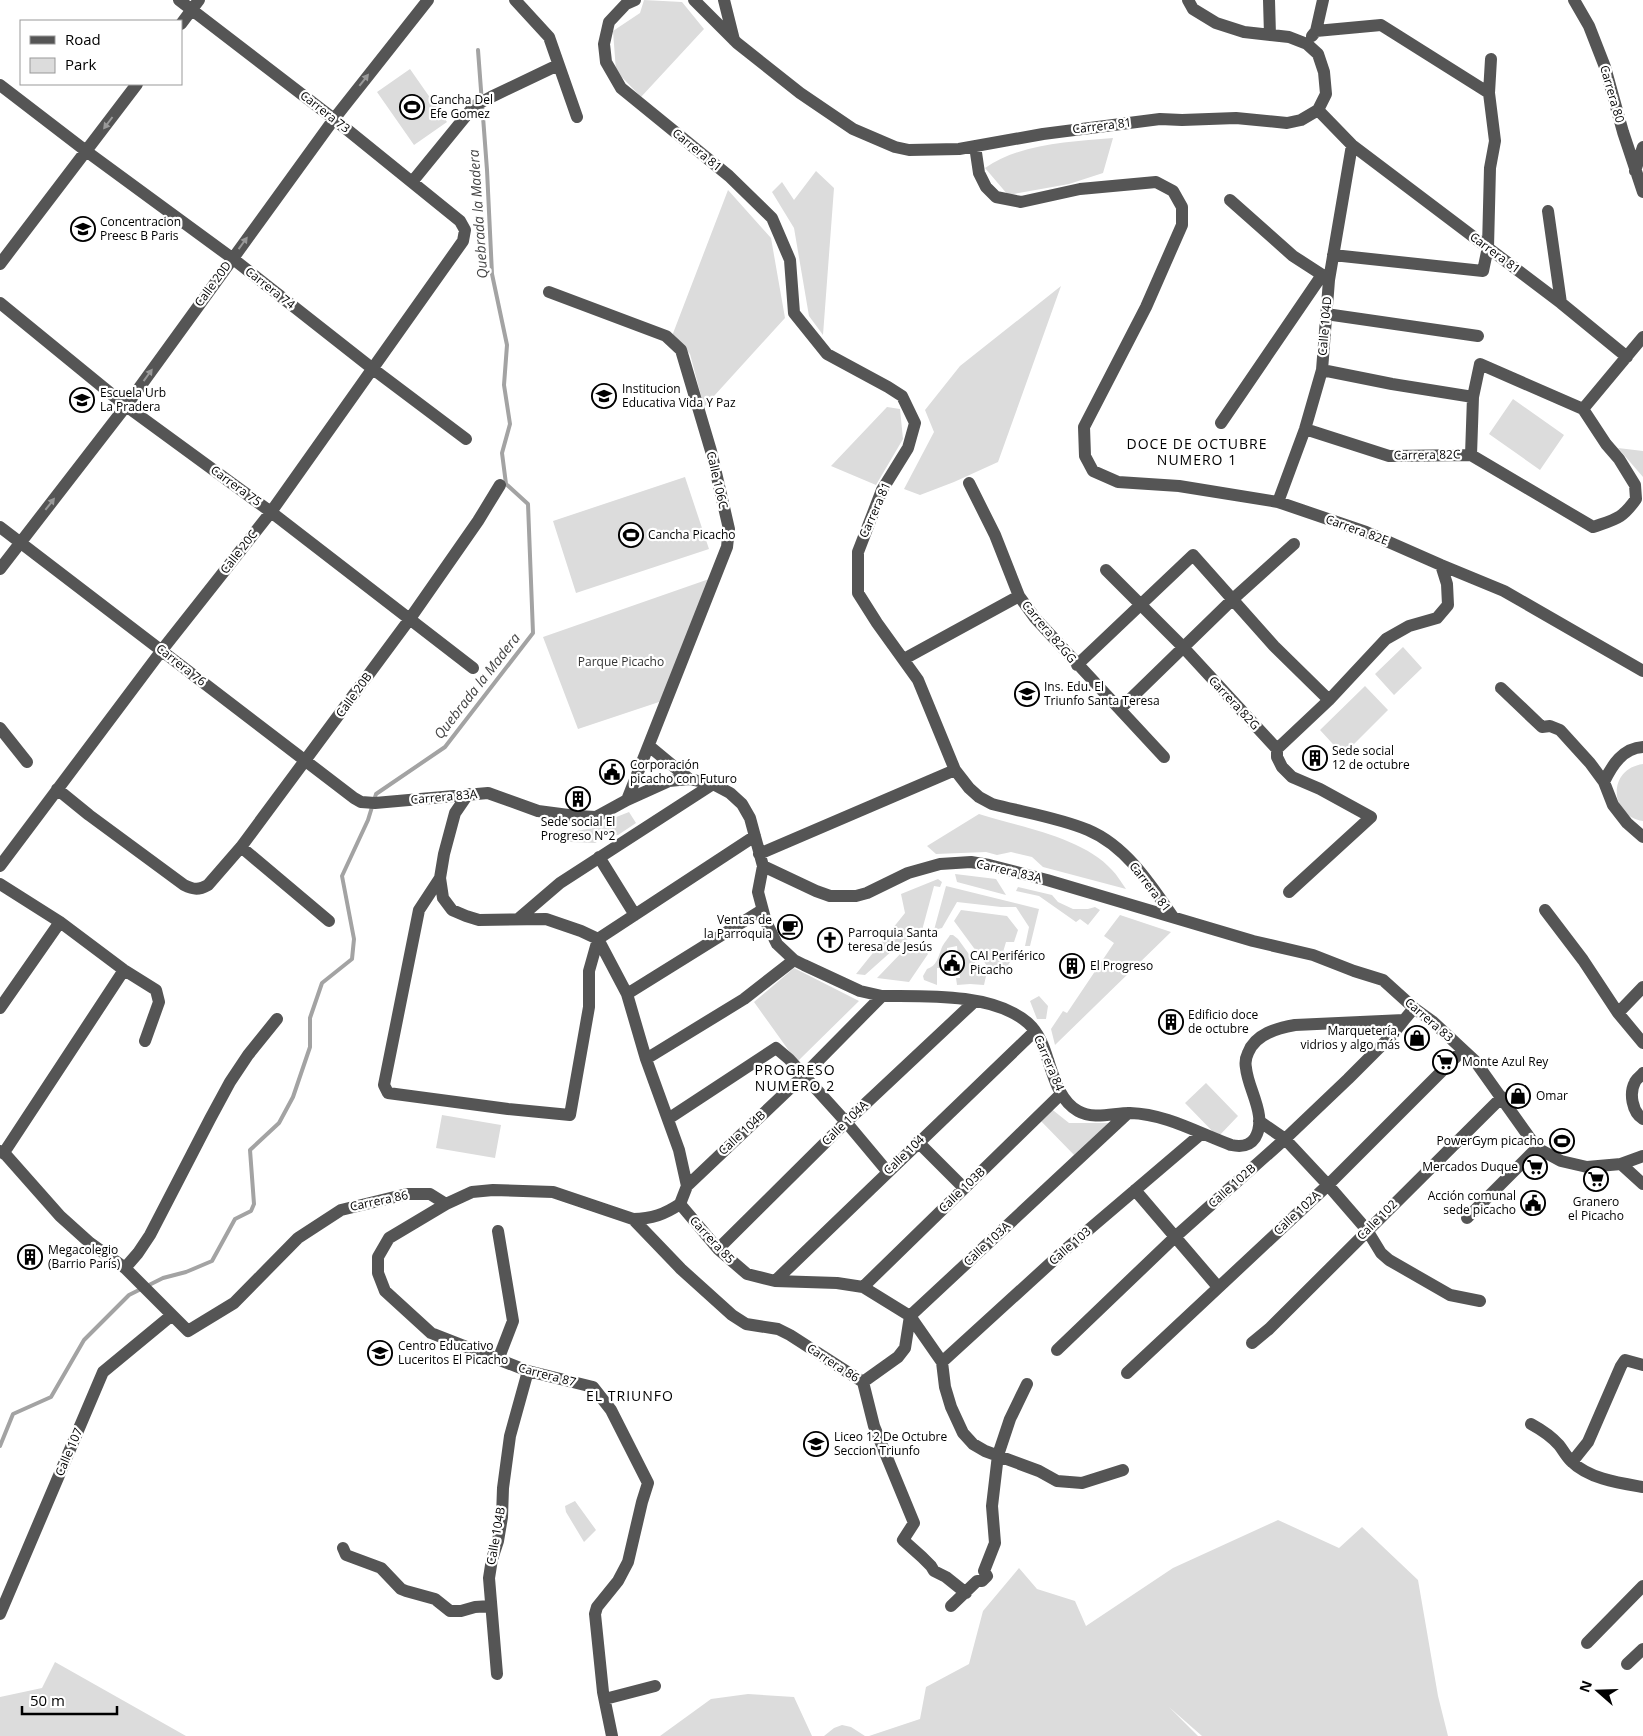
<svg xmlns="http://www.w3.org/2000/svg" width="1643" height="1736" viewBox="0 0 1643 1736" font-family="'Open Sans',sans-serif">
	<style>
		.green { fill: #dcdcdc }
		.lines { fill: none; stroke-linecap: round; stroke-linejoin: round }
		.stream { stroke: #a3a3a3; stroke-width: 4 }
		.minor { stroke: #555; stroke-width: 12 }
		.oneway { fill: #999 }
		.labels { text-anchor: middle; stroke-width: 4.5; stroke-linejoin: round; paint-order: stroke }
		.street-label { font-size: 12px; fill: #000; stroke: #fff }
		.poi-label { font-size: 12px; fill: #000; stroke: #fff; text-anchor: start }
		.park-label { font-size: 12px; fill: #333; stroke: #fff }
		.water-label { font-size: 14px; font-style: italic; fill: #444; stroke: #fff }
		.neighbourhood-label { font-size: 14px; letter-spacing: 1px; fill: #000; stroke: #fff }
	</style>
	<rect width="100%" height="100%" fill="#fff"/>
	<path class="green" d="M644,0L682,2L704,29L641,97L616,71L613,31L640,13Z
		M410,69L447,122L414,145L377,92Z
		M1113,138L1103,173L1069,184L1008,195L985,168C1022,143 1069,142 1113,138Z
		M816,171L834,188L823,335L809,316L794,228L772,192L782,182L794,200Z
		M728,190L771,238L785,318L704,407L690,354L672,336Z
		M1061,286L998,462L954,482L920,495L904,489L934,432L925,410L960,366Z
		M1513,399L1564,435L1540,470L1489,434Z
		M887,407L900,409L903,439L876,485L831,466Z
		M1618,448L1643,451V477Z
		M685,477L709,549L576,593L553,521Z
		M712,578L662,701L578,729L543,637Z
		M1403,647L1422,668L1394,695L1375,674Z
		M1365,686L1388,710L1343,755L1320,730Z
		M1643,764V821C1609,816 1607,769 1643,764Z
		M629,812L636,823L618,835L599,837L596,843L570,842V832L594,828L596,825Z
		M979,814C1020,827 1083,837 1112,870C1117,875 1121,882 1126,889L1043,867L1032,857L1011,852L997,855L986,852L936,854L927,846Z
		M955,874L996,879L1006,895L957,882Z
		M938,879L942,882L940,887L934,886L921,934L903,941L865,975L856,974L905,913L901,894Z
		M946,886L1039,909L1030,946H1025L1029,927L1016,907H1001L957,902L942,928L934,930Z
		M1018,887L1052,895L1058,902L1073,909H1088L1095,907L1100,910L1088,925L1080,919L1076,922L1039,896L1016,891Z
		M961,910L1007,916L1018,930L1014,942H1006L1001,959L1010,962L1007,967L993,974L954,921Z
		M1120,915L1171,932L1055,1045L1051,1029L1063,1011L1067,1013L1114,943L1104,936Z
		M950,935H953L958,939L976,964L975,969L980,975L986,976L984,985L970,984L957,985L956,978H960L957,946L947,948L946,968H937V985L924,980L923,976L927,969C937,966 938,957 941,950C942,945 947,940 950,935Z
		M919,944L928,954L909,982L877,978L904,950Z
		M794,968L859,1001L797,1062L754,1002Z
		M1039,996L1048,1006L1046,1019H1037L1030,1001Z
		M1206,1083L1238,1116L1218,1137L1185,1103Z
		M1049,1107L1069,1123H1113L1076,1157L1038,1118Z
		M442,1115L501,1125L495,1158L436,1148Z
		M575,1501L596,1530L584,1542L566,1512L565,1506Z
		M1278,1520L1339,1548L1362,1527L1418,1580L1438,1696L1448,1736H1202L1169,1707L1198,1736H869L920,1719L926,1687L969,1664L983,1611L1019,1568L1037,1589L1075,1601L1086,1626L1173,1568Z
		M55,1662L186,1736H0V1697L42,1688Z
		M748,1694L794,1697L812,1736H660L711,1699Z
		M842,1725L851,1727L865,1736H824L834,1728Z"/>
	<g class="lines">
		<path class="stream" d="M0,1446L13,1414L51,1397L84,1340L129,1295L163,1278L186,1272L212,1261L235,1219L251,1211L254,1204L250,1150L279,1123L293,1097L310,1047V1018L322,983L352,959L354,939L342,876L368,820L376,794L445,747L533,633L528,504L506,484L502,453L510,424L504,385L507,345L492,274L487,170L478,50"/>
		<path class="minor" d="M515,0L549,37L577,117
			M635,0L626,4L609,22L604,44L606,62L621,88L729,176L772,218L790,260L794,313L827,354L888,387L902,396L915,423L908,448L882,490L858,552V593L877,623L918,680L955,770L969,788L979,797L992,804C1022,812 1060,818 1088,830C1126,846 1151,885 1173,917
			M694,0L737,43L800,93L853,129L895,147L909,150L959,149L1043,134L1160,119L1182,120L1236,118L1287,123L1301,120L1318,110L1326,94L1324,72L1318,54L1307,44L1289,37L1244,32L1216,23L1193,9L1188,0
			M724,0L734,40
			M1269,0L1270,35
			M1574,0L1589,26L1605,67L1623,132L1643,192
			M181,24L199,0
			M1316,31L1381,25L1489,93
			M1312,36L1316,31L1323,0
			M0,85L86,151L232,258L373,369L466,439
			M1318,110L1352,145L1561,303L1627,357
			M975,146L979,173L986,187L996,197L1021,202L1080,189L1156,182L1173,191L1182,207V225L1146,307L1084,427L1085,456L1093,471L1118,482L1179,486L1278,502L1366,532L1441,565L1504,591L1643,671
			M1635,171L1643,147
			M412,182L474,106L491,97L558,65
			M1230,200L1293,256L1327,278
			M1548,211L1561,303
			M1333,255L1483,271L1488,247L1490,168L1495,141L1489,93L1491,59
			M0,264L137,84
			M549,292L666,336L681,350L711,451L729,529L727,547L627,800
			M0,303L126,406L271,512L473,668
			M1326,314L1478,336
			M1322,370L1392,384L1473,397
			M1583,409L1643,337
			M1221,423L1322,275
			M1305,429L1389,456L1471,455L1593,527C1616,519 1622,519 1636,499L1635,485L1619,459L1606,444L1583,409L1480,364L1473,397L1471,455
			M969,483L995,535L1019,596L1035,618L1164,757
			M1278,502L1305,429L1322,370L1329,280L1352,145
			M0,527L354,798L361,802L375,803L488,793L538,811L576,816L596,817L627,800L669,781L689,779L713,784L730,793L742,804L750,818L763,866L758,892L766,922L777,944L794,960L804,965L860,991L882,996C925,996 994,993 1028,1023C1039,1033 1044,1047 1048,1060C1054,1078 1060,1101 1078,1111C1094,1120 1113,1113 1130,1113C1166,1114 1198,1133 1231,1145C1240,1147 1249,1147 1255,1138C1268,1116 1248,1090 1246,1068C1245,1063 1246,1057 1248,1053C1255,1034 1277,1028 1295,1025L1404,1020L1414,1008
			M0,569L126,406L334,119L428,0
			M1106,570L1183,647L1277,749V757L1282,767L1292,777L1320,789L1371,817L1289,892
			M904,659L1019,596
			M1077,665L1193,555L1274,646L1329,700
			M1501,688L1542,727L1550,726L1560,730L1590,763L1604,782L1613,805L1627,823L1643,837
			M1120,709L1233,599L1294,544
			M0,728L27,762
			M649,746L689,779
			M1277,749L1329,700L1386,639L1409,626L1437,618L1448,605L1447,584L1441,565
			M1604,782C1612,765 1623,748 1643,747
			M57,789L89,815L184,885C194,890 199,890 208,885L241,847L409,620L478,521L500,485
			M468,794L455,813L444,854L440,878L443,898L452,910L466,916L479,920L546,919L581,931L598,939L627,994L646,1059L679,1150L687,1186L680,1204
			M241,847L329,921
			M759,854L955,770
			M599,857L635,915
			M0,866L162,650L271,512L463,241L465,230L460,221L334,119L179,0
			M763,866L816,891L830,896H856L867,893L908,873L940,864L971,862L989,865L1047,880L1253,941L1313,955L1354,971L1383,980L1414,1008L1432,1021L1475,1061L1537,1148L1561,1161L1587,1167L1621,1164L1643,1156
			M440,878L419,910L384,1085L388,1093L508,1109L570,1115L589,1007V971L598,939L755,836
			M0,884L60,922L124,970L156,990L159,1002L145,1041
			M1545,910L1583,960L1618,1013L1643,1043
			M518,919L560,883L713,784
			M627,994L762,910
			M0,1008L60,922
			M1618,1013L1643,987
			M646,1059L744,999L794,960
			M1643,1073C1641,1076 1636,1079 1635,1082C1629,1093 1632,1112 1643,1119
			M668,1119L776,1048L789,1059L846,1122L887,1171
			M1259,1121L1285,1139L1328,1185L1367,1230L1381,1253L1389,1260L1450,1295L1480,1301
			M918,1142L964,1188
			M7,1148L124,970
			M0,1151L6,1155L60,1216L90,1243L125,1268L188,1331L234,1303L298,1238L341,1210L407,1194H430L446,1204
			M1621,1164L1643,1184
			M687,1186L803,1076L882,996
			M1135,1190L1218,1287
			M680,1204L718,1249L747,1274L775,1281L837,1283L863,1287L910,1316L942,1362L945,1387L951,1407L963,1433L973,1444L985,1451L1039,1471L1057,1481L1082,1483L1123,1470
			M1467,1218L1537,1148
			M633,1219L681,1269L732,1315L746,1324L778,1329L790,1335L863,1382L874,1426L914,1523L903,1540L922,1557L931,1566L934,1571L946,1577L966,1593
			M498,1231L513,1321L498,1360
			M718,1249L846,1122L975,1001
			M125,1268L138,1253L150,1235L210,1119L230,1082L248,1055L277,1019
			M775,1281L1035,1031
			M863,1287L1061,1094
			M1252,1343L1269,1329L1502,1097
			M1057,1350L1175,1237L1285,1139L1348,1079L1392,1035L1404,1020
			M942,1362L1066,1249L1201,1134
			M1127,1373L1328,1185L1463,1050
			M863,1382L898,1357L905,1348L910,1316L1128,1113
			M1531,1424C1542,1430 1551,1436 1559,1445C1563,1450 1566,1456 1571,1461C1589,1479 1619,1483 1643,1487
			M1572,1462L1588,1442L1621,1366L1625,1360L1643,1365
			M343,1548L346,1555L381,1568L401,1589L406,1591L435,1599L450,1611H461L475,1607L491,1606
			M951,1606L977,1581H982L987,1576L984,1571L995,1543L992,1506L998,1455L1010,1419L1027,1384
			M0,1614L103,1372L172,1315
			M1587,1643L1643,1586
			M1627,1664L1643,1649
			M497,1674L489,1578L492,1559L498,1541L502,1517L503,1488L510,1436L528,1371
			M605,1699L655,1686
			M612,1736L603,1692L595,1614L597,1607L618,1581L628,1562L642,1502L648,1483L611,1410L593,1387L528,1371L431,1333L385,1291L378,1273V1257L389,1238L446,1204L472,1192L493,1190L553,1192L633,1219C652,1219 665,1214 680,1204"/>
	</g>
	<defs><path id="oneway-solid" d="M-6-.8H1V-3.2L6.5 0L1 3.2V.8H-6Z" transform="scale(1.25)"/></defs>
	<g class="oneway">
		<use href="#oneway-solid" transform="translate(364 80) rotate(-52)"/>
		<use href="#oneway-solid" transform="translate(108 123) rotate(127)"/>
		<use href="#oneway-solid" transform="translate(243 243) rotate(-54)"/>
		<use href="#oneway-solid" transform="translate(148 375) rotate(-54)"/>
		<use href="#oneway-solid" transform="translate(50 504) rotate(-52)"/>
	</g>
	<defs>
		<symbol id="stadium-ring" viewBox="-11 -11 22 22"><circle r="9.5" fill="#fff" stroke="#000" stroke-width="1.5"/><path d="M0-5a6.5 5 0 1 0 0 10a6.5 5 0 1 0 0-10ZM-3.5-1.8h7v3.6h-7Z" fill="#000"/></symbol>
		<symbol id="school-ring" viewBox="-11 -11 22 22"><circle r="9.5" fill="#fff" stroke="#000" stroke-width="1.5"/><path d="M0-5L7-2L0 1L-7-2ZM-4 1L0 2.5L4 1V4Q0 6-4 4Z" fill="#000"/></symbol>
		<symbol id="building-ring" viewBox="-11 -11 22 22"><circle r="9.5" fill="#fff" stroke="#000" stroke-width="1.5"/><path d="M-4-6H4V6H1V3H-1V6H-4ZM-2.5-4.3h1.7v1.8h-1.7ZM.8-4.3h1.7v1.8H.8ZM-2.5-1h1.7V.8h-1.7ZM.8-1h1.7V.8H.8Z" fill="#000"/></symbol>
		<symbol id="civic-ring" viewBox="-11 -11 22 22"><circle r="9.5" fill="#fff" stroke="#000" stroke-width="1.5"/><path d="M-.6-6.5H3V-4.5H.6V-3L4-1V1h2V6H-6V1h2V-1L-.6-3ZM-1.2 2.5V6h2.4V2.5Z" fill="#000"/></symbol>
		<symbol id="cafe-ring" viewBox="-11 -11 22 22"><circle r="9.5" fill="#fff" stroke="#000" stroke-width="1.5"/><path d="M-5.5-4.5H6V0H3Q3 3.5 0 3.5H-2.5Q-5.5 3.5-5.5 0ZM3-3.2v2h1.7v-2ZM-6 4.5H4V6H-6Z" fill="#000"/></symbol>
		<symbol id="church-ring" viewBox="-11 -11 22 22"><circle r="9.5" fill="#fff" stroke="#000" stroke-width="1.5"/><path d="M-1.2-6h2.4v3.5h3.3v2.4h-3.3V6h-2.4V-.1h-3.3v-2.4h3.3Z" fill="#000"/></symbol>
		<symbol id="shop-ring" viewBox="-11 -11 22 22"><circle r="9.5" fill="#fff" stroke="#000" stroke-width="1.5"/><path d="M-5-2.5h2.3a2.7 3.5 0 0 1 5.4 0H5L5.5 6h-11ZM-1.5-2.5h3a1.5 2.3 0 0 0-3 0Z" fill="#000"/></symbol>
		<symbol id="supermarket-ring" viewBox="-11 -11 22 22"><circle r="9.5" fill="#fff" stroke="#000" stroke-width="1.5"/><path d="M-6-5.5h2.5l.6 2H6L4.5 2H-2.5L-4.4-4H-6ZM-1.5 3.2a1.3 1.3 0 1 0 .1 0ZM3 3.2a1.3 1.3 0 1 0 .1 0Z" fill="#000"/></symbol>
	</defs>
	<g fill-rule="evenodd">
		<use href="#stadium-ring" x="398" y="93" width="28" height="28"/>
		<use href="#school-ring" x="69" y="215" width="28" height="28"/>
		<use href="#school-ring" x="590" y="382" width="28" height="28"/>
		<use href="#school-ring" x="68" y="386" width="28" height="28"/>
		<use href="#stadium-ring" x="617" y="521" width="28" height="28"/>
		<use href="#school-ring" x="1013" y="680" width="28" height="28"/>
		<use href="#building-ring" x="1301" y="744" width="28" height="28"/>
		<use href="#civic-ring" x="598" y="758" width="28" height="28"/>
		<use href="#building-ring" x="564" y="785" width="28" height="28"/>
		<use href="#cafe-ring" x="776" y="913" width="28" height="28"/>
		<use href="#church-ring" x="816" y="926" width="28" height="28"/>
		<use href="#civic-ring" x="938" y="949" width="28" height="28"/>
		<use href="#building-ring" x="1058" y="952" width="28" height="28"/>
		<use href="#building-ring" x="1157" y="1008" width="28" height="28"/>
		<use href="#shop-ring" x="1403" y="1024" width="28" height="28"/>
		<use href="#supermarket-ring" x="1431" y="1048" width="28" height="28"/>
		<use href="#shop-ring" x="1504" y="1082" width="28" height="28"/>
		<use href="#stadium-ring" x="1548" y="1127" width="28" height="28"/>
		<use href="#supermarket-ring" x="1521" y="1153" width="28" height="28"/>
		<use href="#supermarket-ring" x="1582" y="1165" width="28" height="28"/>
		<use href="#civic-ring" x="1519" y="1189" width="28" height="28"/>
		<use href="#building-ring" x="16" y="1243" width="28" height="28"/>
		<use href="#school-ring" x="366" y="1339" width="28" height="28"/>
		<use href="#school-ring" x="802" y="1430" width="28" height="28"/>
	</g>
	<g class="labels">
		<g class="street-label">
			<text transform="translate(1612 94) rotate(74)" y="4">Carrera 80</text>
			<text transform="translate(325 112) rotate(38)" y="4">Carrera 73</text>
			<text transform="translate(1102 126) rotate(-7)" y="4">Carrera 81</text>
			<text transform="translate(697 150) rotate(39)" y="4">Carrera 81</text>
			<text transform="translate(1495 253) rotate(37)" y="4">Carrera 81</text>
			<text transform="translate(213 284) rotate(-54)" y="4">Calle 20D</text>
			<text transform="translate(270 288) rotate(38)" y="4">Carrera 74</text>
			<text transform="translate(1325 326) rotate(-85)" y="4">Calle 104D</text>
			<text transform="translate(1427 455) rotate(-1)" y="4">Carrera 82C</text>
			<text transform="translate(717 480) rotate(77)" y="4">Calle 106C</text>
			<text transform="translate(236 486) rotate(36)" y="4">Carrera 75</text>
			<text transform="translate(875 510) rotate(-66)" y="4">Carrera 81</text>
			<text transform="translate(1357 530) rotate(20)" y="4">Carrera 82E</text>
			<text transform="translate(239 552) rotate(-52)" y="4">Calle 20C</text>
			<text transform="translate(1049 632) rotate(50)" y="4">Carrera 82GG</text>
			<text transform="translate(181 665) rotate(38)" y="4">Carrera 76</text>
			<text transform="translate(354 695) rotate(-54)" y="4">Calle 20B</text>
			<text transform="translate(1234 703) rotate(47)" y="4">Carrera 82G</text>
			<text transform="translate(444 797) rotate(-5)" y="4">Carrera 83A</text>
			<text transform="translate(1009 871) rotate(13)" y="4">Carrera 83A</text>
			<text transform="translate(1150 887) rotate(52)" y="4">Carrera 81</text>
			<text transform="translate(1429 1020) rotate(41)" y="4">Carrera 83</text>
			<text transform="translate(1049 1063) rotate(67)" y="4">Carrera 84</text>
			<text transform="translate(845 1123) rotate(-44)" y="4">Calle 104A</text>
			<text transform="translate(742 1133) rotate(-43)" y="4">Calle 104B</text>
			<text transform="translate(904 1155) rotate(-44)" y="4">Calle 104</text>
			<text transform="translate(1232 1186) rotate(-42)" y="4">Calle 102B</text>
			<text transform="translate(962 1190) rotate(-44)" y="4">Calle 103B</text>
			<text transform="translate(379 1201) rotate(-12)" y="4">Carrera 86</text>
			<text transform="translate(1297 1213) rotate(-43)" y="4">Calle 102A</text>
			<text transform="translate(1377 1220) rotate(-45)" y="4">Calle 102</text>
			<text transform="translate(712 1240) rotate(47)" y="4">Carrera 85</text>
			<text transform="translate(987 1244) rotate(-43)" y="4">Calle 103A</text>
			<text transform="translate(1070 1246) rotate(-41)" y="4">Calle 103</text>
			<text transform="translate(833 1363) rotate(33)" y="4">Carrera 86</text>
			<text transform="translate(547 1375) rotate(15)" y="4">Carrera 87</text>
			<text transform="translate(69 1452) rotate(-67)" y="4">Calle 107</text>
			<text transform="translate(496 1536) rotate(-80)" y="4">Calle 104B</text>
		</g>
		<g class="poi-label">
			<text x="430" y="104">Cancha Del<tspan x="430" dy="14">Efe Gomez</tspan></text>
			<text x="100" y="226">Concentracion<tspan x="100" dy="14">Preesc B Paris</tspan></text>
			<text x="622" y="393">Institucion<tspan x="622" dy="14">Educativa Vida Y Paz</tspan></text>
			<text x="100" y="397">Escuela Urb<tspan x="100" dy="14">La Pradera</tspan></text>
			<text x="648" y="539">Cancha Picacho</text>
			<text x="1044" y="691">Ins. Edu. El<tspan x="1044" dy="14">Triunfo Santa Teresa</tspan></text>
			<text x="1332" y="755">Sede social<tspan x="1332" dy="14">12 de octubre</tspan></text>
			<text x="630" y="769">Corporación<tspan x="630" dy="14">picacho con Futuro</tspan></text>
			<text x="578" y="826" text-anchor="middle">Sede social El<tspan x="578" dy="14">Progreso N°2</tspan></text>
			<text x="772" y="924" text-anchor="end">Ventas de<tspan x="772" dy="14">la Parroquia</tspan></text>
			<text x="848" y="937">Parroquia Santa<tspan x="848" dy="14">teresa de Jesús</tspan></text>
			<text x="970" y="960">CAI Periférico<tspan x="970" dy="14">Picacho</tspan></text>
			<text x="1090" y="970">El Progreso</text>
			<text x="1188" y="1019">Edificio doce<tspan x="1188" dy="14">de octubre</tspan></text>
			<text x="1400" y="1035" text-anchor="end">Marquetería,<tspan x="1400" dy="14">vidrios y algo más</tspan></text>
			<text x="1462" y="1066">Monte Azul Rey</text>
			<text x="1536" y="1100">Omar</text>
			<text x="1544" y="1145" text-anchor="end">PowerGym picacho</text>
			<text x="1518" y="1171" text-anchor="end">Mercados Duque</text>
			<text x="1516" y="1200" text-anchor="end">Acción comunal<tspan x="1516" dy="14">sede picacho</tspan></text>
			<text x="1596" y="1206" text-anchor="middle">Granero<tspan x="1596" dy="14">el Picacho</tspan></text>
			<text x="48" y="1254">Megacolegio<tspan x="48" dy="14">(Barrio París)</tspan></text>
			<text x="398" y="1350">Centro Educativo<tspan x="398" dy="14">Luceritos El Picacho</tspan></text>
			<text x="834" y="1441">Liceo 12 De Octubre<tspan x="834" dy="14">Seccion Triunfo</tspan></text>
		</g>
		<g class="park-label">
			<text x="621" y="666">Parque Picacho</text>
		</g>
		<g class="water-label">
			<text transform="translate(478 214) rotate(-94)" y="5">Quebrada la Madera</text>
			<text transform="translate(477 686) rotate(-52)" y="5">Quebrada la Madera</text>
		</g>
		<g class="neighbourhood-label">
			<text x="1197" y="449">DOCE DE OCTUBRE<tspan x="1197" dy="16">NUMERO 1</tspan></text>
			<text x="795" y="1075">PROGRESO<tspan x="795" dy="16">NUMERO 2</tspan></text>
			<text x="630" y="1401">EL TRIUNFO</text>
		</g>
	</g>
	<rect x="20" y="20" width="162" height="65" fill="#ffffff" stroke="#999999"/>
	<rect x="30" y="36" width="25" height="8" fill="#555555" stroke="#999999"/>
	<text x="65" y="45" font-size="15" fill="#000000">Road</text>
	<rect x="30" y="58" width="25" height="15" fill="#dcdcdc" stroke="#999999"/>
	<text x="65" y="70" font-size="15" fill="#000000">Park</text>
	<g transform="translate(1598 1691) rotate(290)" stroke="#ffffff" stroke-width="4" paint-order="stroke">
	<path d="M0-4L9 19L0 12L-9 19Z" fill="#000000"/>
	<text y="-8" font-size="14" font-weight="bold" text-anchor="middle" fill="#000000">N</text>
	</g>
	<path d="M22 1706v8h95v-8" fill="none" stroke="#000000" stroke-width="2.5"/>
	<text x="30" y="1706" font-size="15" fill="#000000" stroke="#ffffff" stroke-width="4" paint-order="stroke">50 m</text>
</svg>
